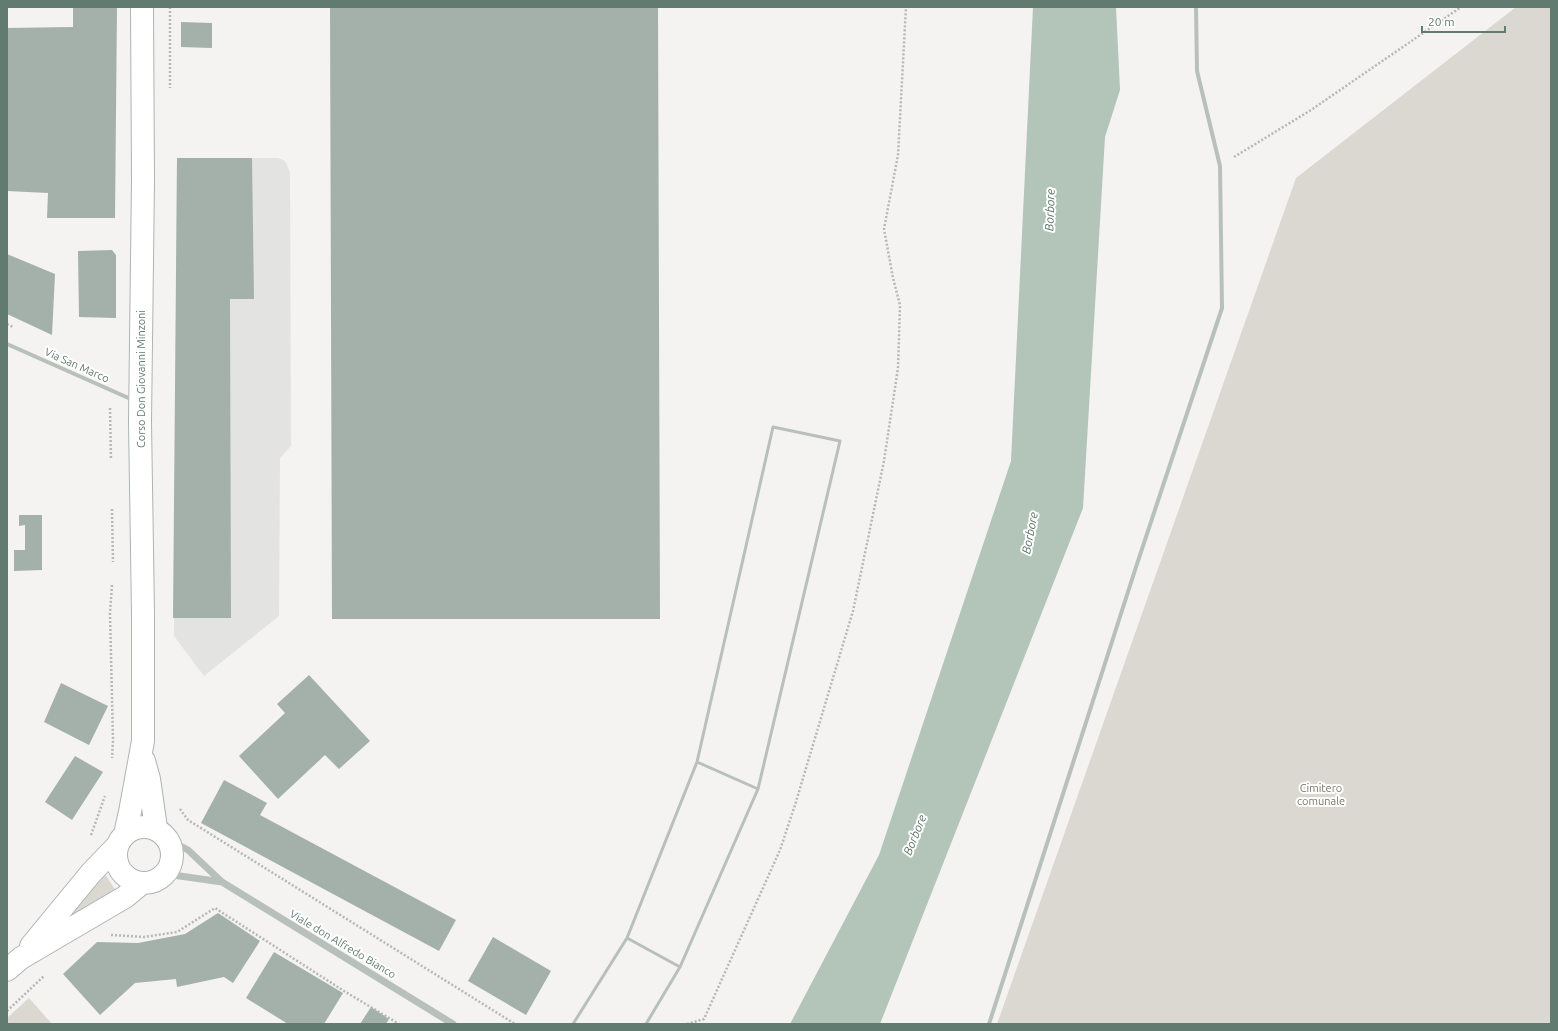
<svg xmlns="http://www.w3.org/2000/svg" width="1558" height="1031" viewBox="0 0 1558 1031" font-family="Ubuntu,sans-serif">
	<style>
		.built { fill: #e3e3e2 }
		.green { fill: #dad8d1 }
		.water { fill: #b3c4b9 }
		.building { fill: #a4b1aa }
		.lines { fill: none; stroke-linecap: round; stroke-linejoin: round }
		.primary-casing { stroke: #acb5b1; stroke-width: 24 }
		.path { stroke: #b3b9b6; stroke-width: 2.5; stroke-dasharray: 2 2; stroke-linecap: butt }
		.service { stroke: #b8c0bc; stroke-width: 3 }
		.minor { stroke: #b8c0bc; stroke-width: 4 }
		.tertiary { stroke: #b8c0bc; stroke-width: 7 }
		.primary { stroke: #fff; stroke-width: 22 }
		.labels { text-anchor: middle; stroke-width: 4; stroke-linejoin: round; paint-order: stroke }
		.street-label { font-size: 11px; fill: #627b70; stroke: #fff }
		.park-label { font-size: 11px; fill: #797765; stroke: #fff }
		.water-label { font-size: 12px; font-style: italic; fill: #5d7767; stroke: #fff }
	</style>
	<rect width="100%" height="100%" fill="#f5f2f2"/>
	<path class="built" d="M177,158H278L285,161L290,172L291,446L280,458L279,616L204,676L174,636Z"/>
	<path class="green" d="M1516,7H1551V1024H997L1296,178Z
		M103,871L116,891L64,922Z
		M29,998L52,1024H7V1018Z"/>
	<path class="water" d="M1033,7H1116L1120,90L1105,137L1083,508L880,1024H790L879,855L1011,461Z"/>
	<path class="building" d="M73,7H117L115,218H47L48,193L7,191V28L73,27Z
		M330,7H658L660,619H332Z
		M181,22L212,23V48L181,47Z
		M177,158H252L254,299H230L231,618H173Z
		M112,250L116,255V318L79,317L78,251Z
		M7,254L55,274L52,335L7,314Z
		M19,515H42V570L14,571V550H25V525L19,526Z
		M309,675L370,741L339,769L325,755L278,799L239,756L285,713L277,704Z
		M61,683L108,706L89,745L44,722Z
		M75,756L103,772L72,820L45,802Z
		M224,780L267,803L260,815L456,920L439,951L201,823Z
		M218,913L260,941L233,983L224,977L177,987L176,979L135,983L100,1015L63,974L97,942L138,943L185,934Z
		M493,937L551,971L526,1015L468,981Z
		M274,952L343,993L324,1024H288L246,998Z
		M371,1007L389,1019L386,1024H360Z"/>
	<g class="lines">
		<defs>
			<path id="primary" d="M144,761L149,779L156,828
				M116 855a28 28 0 1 1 56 0a28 28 0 1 1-56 0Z
				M125,834L130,812L143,741V613L140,422L143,180L142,7
				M31,946L91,873L117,846
				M7,970L21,958L125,897L142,883"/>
		</defs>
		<use href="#primary" class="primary-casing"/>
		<path class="path" d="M170,7V88
			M1234,157L1311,110L1461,7
			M7,324L13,327
			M110,408L111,460
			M112,509L113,562
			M112,585L110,613L113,740L112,758
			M180,809L188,820L515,1024
			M91,835L105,796
			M111,935L144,937L177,932L215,908L344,991L399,1024
			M7,1011L44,976
			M687,1024L704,1019L780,850L795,805L853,611L884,461L898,368L900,305L893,278L884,229L898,155L906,7"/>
		<path class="service" d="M697,762L758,789
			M627,938L680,967
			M573,1024L627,938L697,762L773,427L840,441L758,789L680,967L646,1024"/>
		<path class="minor" d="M7,344L133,400
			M989,1024L1136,567L1222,308L1220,166L1197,71L1196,7"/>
		<path class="tertiary" d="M166,874L222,882L188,850L169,840
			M222,882L453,1024"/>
		<use href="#primary" class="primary"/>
	</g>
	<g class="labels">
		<g class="street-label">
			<text transform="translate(77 365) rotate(24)" y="4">Via San Marco</text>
			<text transform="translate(141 379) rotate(-90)" y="4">Corso Don Giovanni Minzoni</text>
			<text transform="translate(343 944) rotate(31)" y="4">Viale don Alfredo Bianco</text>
		</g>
		<g class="park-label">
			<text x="1321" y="792">Cimitero<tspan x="1321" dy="13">comunale</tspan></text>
		</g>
		<g class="water-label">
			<text transform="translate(1050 210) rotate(-88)" y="4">Borbore</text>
			<text transform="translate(1030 533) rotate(-79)" y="4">Borbore</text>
			<text transform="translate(915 835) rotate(-68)" y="4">Borbore</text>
		</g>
	</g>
	<rect width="1558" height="1031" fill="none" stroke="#627b70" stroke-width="16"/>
	<path d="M1422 26v6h83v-6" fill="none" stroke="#627b70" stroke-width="2"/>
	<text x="1428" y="26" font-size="12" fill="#627b70" stroke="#ffffff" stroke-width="3" paint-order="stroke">20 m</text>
</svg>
